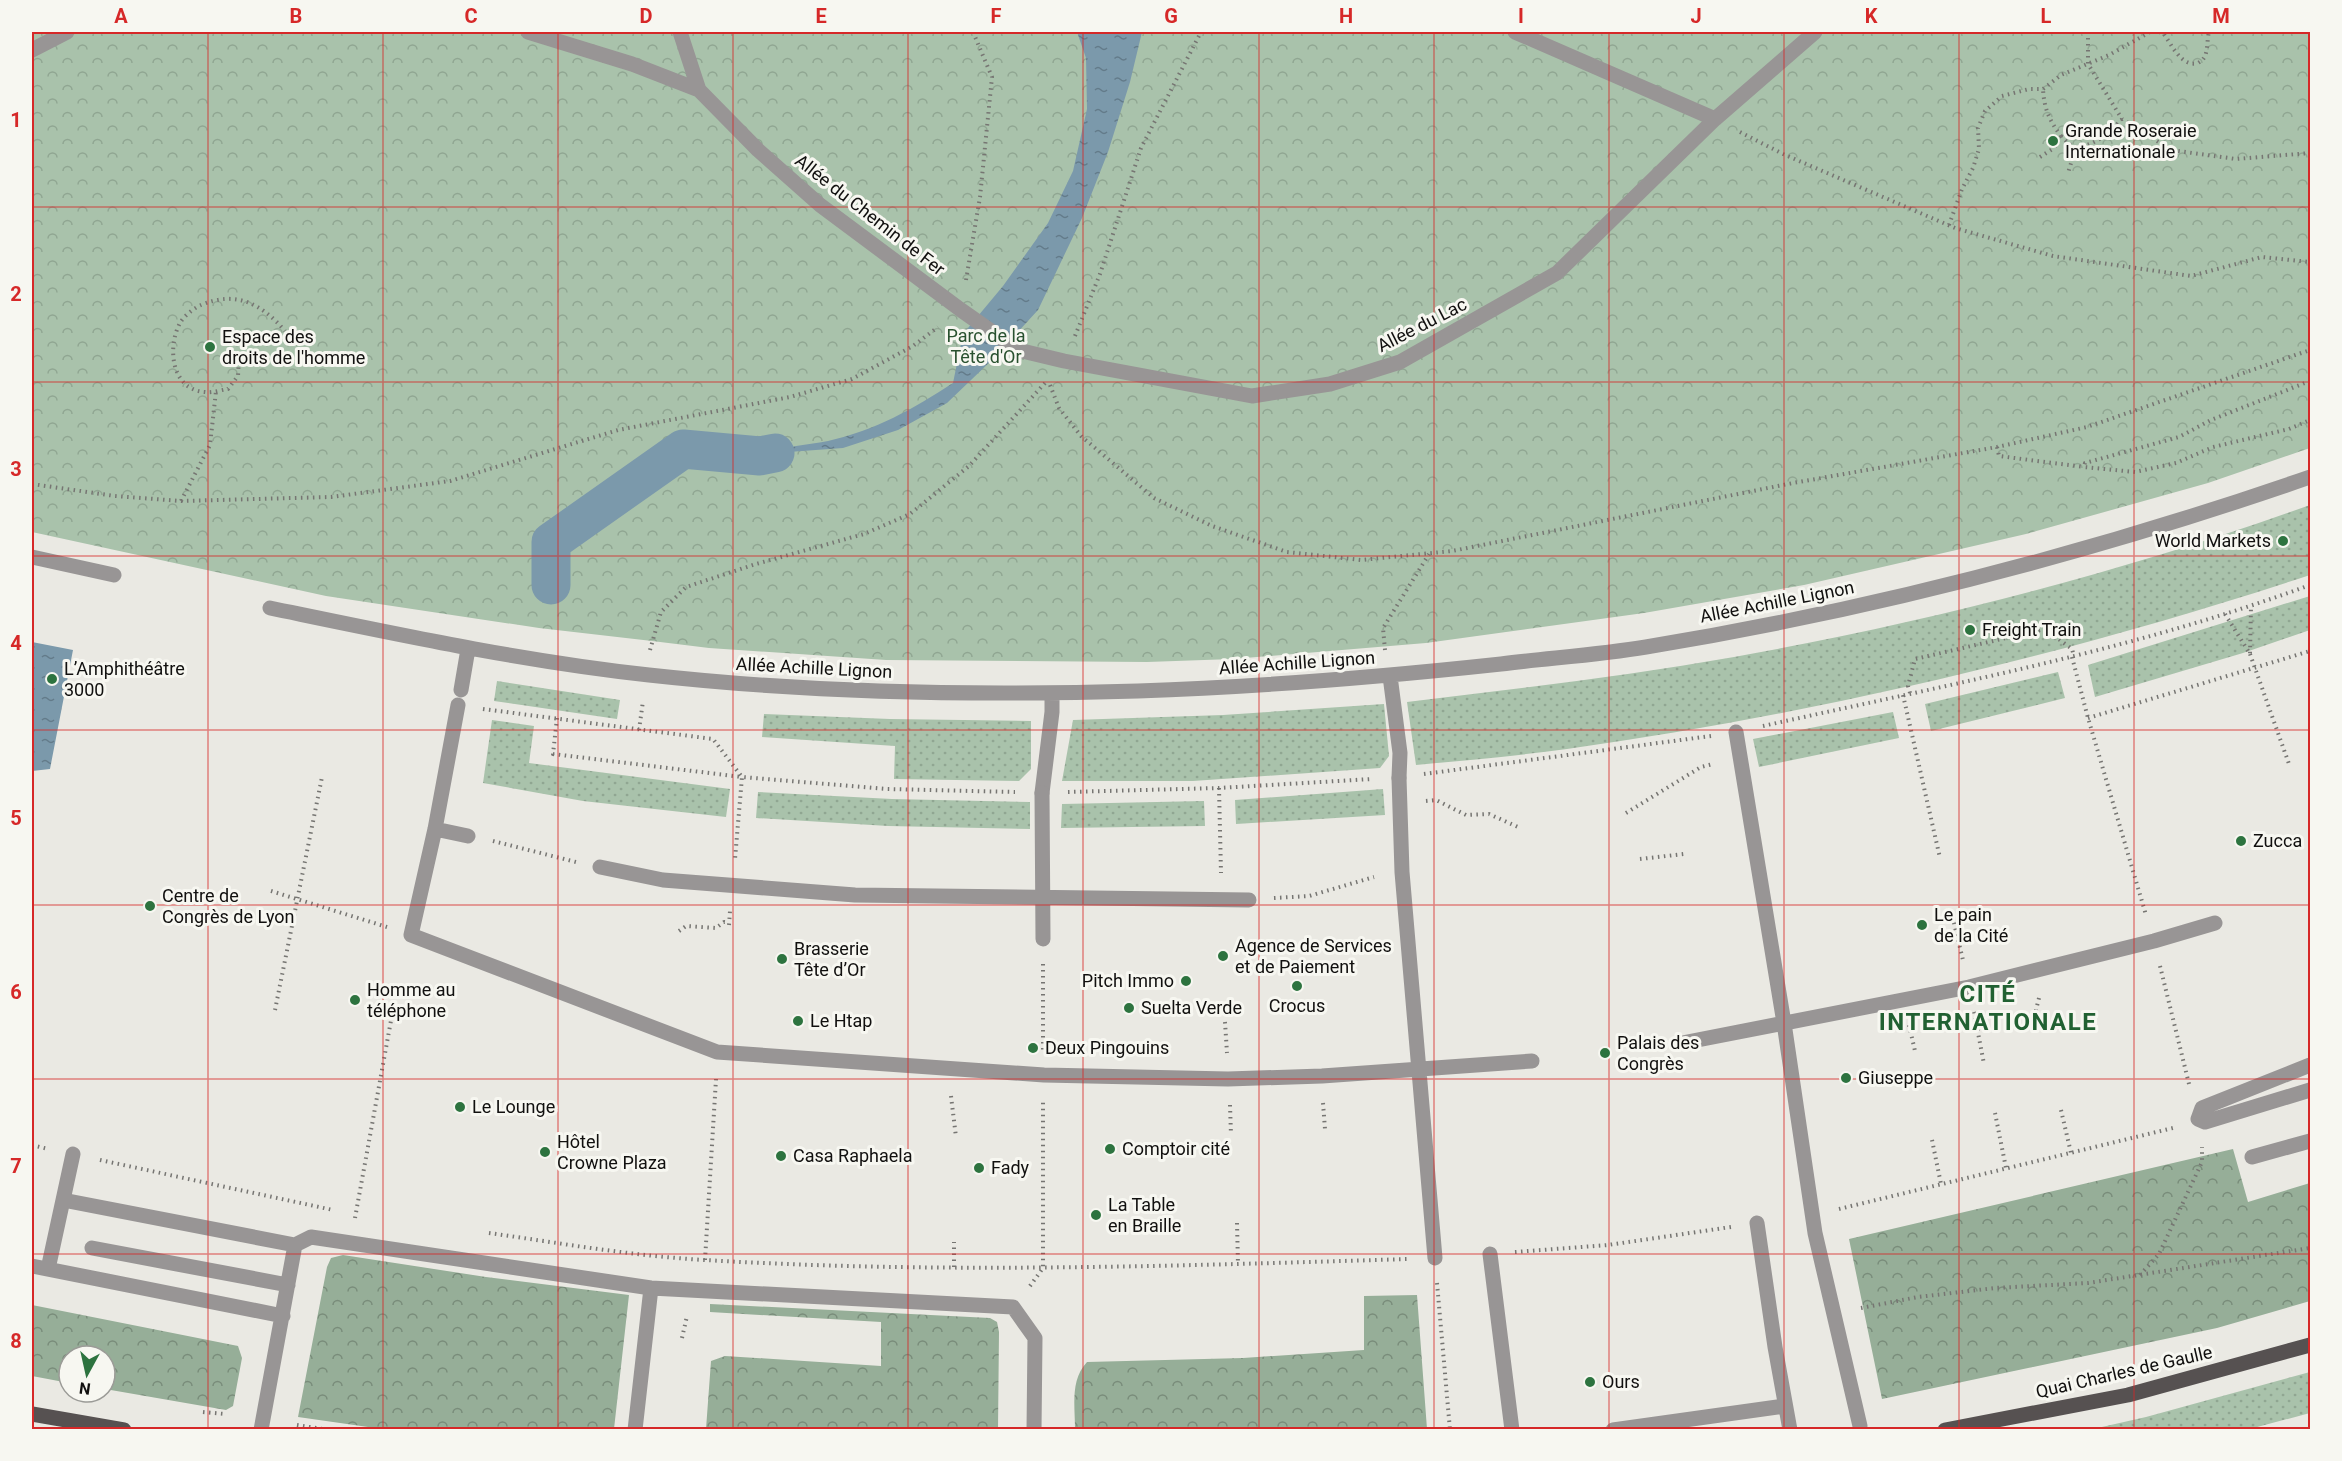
<svg xmlns="http://www.w3.org/2000/svg" width="2342" height="1461" viewBox="0 0 2342 1461" font-family="Roboto,sans-serif">
	<style>
		.grass { fill: url(#grass-dots) }
		.forest { fill: url(#forest-crowns) }
		.park { fill: url(#park-crowns) }
		.water { fill: url(#water-ripples) }
		.lines { fill: none; stroke-linecap: round; stroke-linejoin: round }
		.canal { stroke: #7b99ab; stroke-width: 39 }
		.path { stroke: #767572; stroke-width: 4; stroke-dasharray: 1.5 4.5; stroke-linecap: butt }
		.lane { stroke: #989595; stroke-width: 15 }
		.street { stroke: #989595; stroke-width: 15 }
		.primary { stroke: #565151; stroke-width: 15 }
		.grid { fill: none; stroke: #d62828; stroke-width: 1.5; stroke-opacity: 0.55 }
		.poi-dot { fill: #2d733f; stroke: #f7f7f1; stroke-width: 2 }
		.labels { text-anchor: middle; stroke-width: 6; stroke-linejoin: round; paint-order: stroke }
		.poi-label { font-size: 18px; fill: #11100f; stroke: #f7f7f1; text-anchor: start }
		.street-label { font-size: 18px; fill: #11100f; stroke: #f7f7f1 }
		.park-label { font-size: 18px; fill: #29512f; stroke: #f7f7f1 }
		.district-label { font-size: 24px; font-weight: bold; letter-spacing: 1.5px; fill: #216132; stroke: #f7f7f1 }
		.neatline { fill: none; stroke: #d62828; stroke-width: 2 }
		.grid-label { font-size: 20px; text-anchor: middle; font-weight: bold; fill: #d62828 }
	</style>
	<defs>
		<pattern id="grass-dots" width="8" height="8" patternUnits="userSpaceOnUse" patternTransform="scale(1.5)"><rect width="8" height="8" fill="#a9c2ab"/><path d="M2 2h.1M6 6h.1" fill="none" stroke="#90a692" stroke-width="1.8" stroke-linecap="round"/></pattern>
		<pattern id="forest-crowns" width="20" height="18" patternUnits="userSpaceOnUse" patternTransform="scale(1.5)"><rect width="20" height="18" fill="#96ae98"/><path d="M2 6a3 3 0 1 1 6 0M12 15a3 3 0 1 1 6 0" fill="none" stroke="#798c7a"/></pattern>
		<pattern id="park-crowns" width="20" height="18" patternUnits="userSpaceOnUse" patternTransform="scale(1.5)"><rect width="20" height="18" fill="#a9c2ab"/><path d="M2 6a3 3 0 1 1 6 0M12 15a3 3 0 1 1 6 0" fill="none" stroke="#90a692"/></pattern>
		<pattern id="water-ripples" width="26" height="14" patternUnits="userSpaceOnUse" patternTransform="scale(1.5)"><rect width="26" height="14" fill="#7b99ab"/><path d="M2 4q2-2 4 0t4 0M15 11q2-2 4 0t4 0" fill="none" stroke="#637b8a"/></pattern>
	</defs>
	<rect width="100%" height="100%" fill="#eae9e3"/>
	<path class="grass" d="M2310,505V575C2068,655 1820,713 1567,749C1517,756 1466,760 1416,765L1407,702C1516,689 1626,676 1734,657C1929,622 2124,572 2310,505Z
		M2310,596V630L2243,653L2095,697L2088,665Z
		M2058,672L2065,698L1931,731L1925,704Z
		M497,681L620,700L617,719L494,701Z
		M1384,704L1389,756L1380,768L1193,781H1062L1073,720L1223,715Z
		M1893,712L1899,738L1759,767L1753,739Z
		M764,714L890,719L1031,721V769L1019,781L894,779L895,746L762,737Z
		M492,720L534,726L529,763L730,789L726,817L583,801L483,783Z
		M1383,789L1385,815L1236,824L1235,800Z
		M758,792L892,799L1030,802V829L888,826L756,818Z
		M1204,801L1205,826L1061,828L1062,804Z
		M2310,1372V1413L2246,1430L2093,1429L2146,1417Z"/>
	<path class="forest" d="M2233,1149L2248,1202L2310,1183V1301L2217,1328L1882,1399L1849,1239Z
		M343,1255L486,1277L629,1295L614,1429L389,1430L298,1417L327,1267L331,1258Z
		M1417,1295L1427,1429H1075C1075,1406 1070,1380 1087,1362L1243,1358L1364,1350V1296Z
		M710,1304L990,1318L997,1322L999,1332L998,1429H706L711,1361L725,1356L881,1366V1322L710,1312Z
		M32,1305L238,1346L242,1358L233,1406L226,1410L105,1389V1356H69V1383L32,1376Z"/>
	<path class="park" d="M32,32H2310V448L2208,483L2026,534L1804,585L1644,613L1426,643L1233,659L1147,662L886,660L709,648L652,641L539,628L326,596L32,532Z"/>
	<path class="water" d="M1077,32H1142L1130,82L1108,152L1082,218L1038,310L994,358L947,403L898,430L843,448L775,453C792,444 810,445 828,441C876,430 913,409 953,383L963,334L1003,286L1048,223L1073,171L1087,109L1086,58Z
		M32,642L73,650L50,769L32,771Z"/>
	<g class="lines">
		<path class="canal" d="M551,585V542L683,449L760,456L775,453"/>
		<path class="path" d="M2088,32V64L2122,119L2171,150L2236,159L2310,153
			M2159,32L2163,33C2171,43 2181,68 2198,63C2201,61 2203,60 2205,56C2208,49 2207,39 2209,32
			M1740,132L1783,154L1955,228L2053,256L2191,276L2262,257L2310,262
			M2061,136L2069,144L2076,147L2068,173
			M2076,147C2095,146 2109,133 2122,119
			M2040,157L2054,148L2061,136C2049,120 2044,108 2043,89
			M1949,225L1962,189L1973,168L1979,149L1978,128L1985,111L2002,96L2029,89H2043L2061,75L2109,55L2150,32
			M966,280L980,197L992,77L973,32
			M1075,336L1100,274L1141,148L1201,32
			M228,349L239,357L238,376L228,389C221,390 212,393 205,392C171,390 167,347 180,323C184,316 194,308 201,305C236,290 262,304 285,331
			M2310,381L2211,420L2179,437L2085,463L2084,467L2135,472L2176,463L2213,447L2289,429L2310,420
			M1050,385L1059,408L1081,436L1154,498L1212,526L1287,552L1361,560L1452,551L1793,483L1997,447L2087,427L2310,350
			M1997,447L1999,456L2084,467
			M32,484L115,496L181,501L331,497L450,481L618,430L790,397L852,379L913,346L938,327
			M181,501L210,445L216,391
			M2225,614L2250,654L2251,606
			M650,650L661,612L686,587L756,564L864,534L910,514L969,466L1045,383
			M1385,650L1383,628L1429,554
			M2250,654L2289,764
			M2072,657L2088,718L2146,915
			M1910,693L1908,686L1915,659L2045,629L2072,649L2074,656
			M1903,695L1940,858
			M483,709L713,739L742,777L887,789L1015,792
			M557,718L553,754L742,777L735,859
			M2088,718L2310,651
			M1763,726C1947,685 2134,650 2310,585
			M639,730L643,701
			M1424,774L1711,736
			M1219,788L1221,873
			M1068,792L1219,788L1372,779
			M1426,801L1436,800L1466,815L1489,814L1518,827
			M1626,813L1701,767L1713,764
			M493,841L576,862
			M1640,859L1684,854
			M271,891L387,927
			M1274,898L1309,896L1374,877
			M1951,911L1963,960
			M729,925L730,911
			M679,931L686,926L716,928L724,922L729,923
			M1043,964V1050
			M2160,966L2189,1084
			M2039,998L2036,1010L2040,1026
			M275,1010L322,777
			M1974,1012L1984,1064
			M1225,1022L1227,1053
			M1909,1025L1915,1051
			M951,1096L956,1137
			M1323,1103L1325,1129
			M1230,1105L1231,1135
			M2061,1110L2071,1153
			M1995,1113L2006,1168
			M1932,1140L1941,1184
			M32,1145L48,1149
			M100,1160L333,1210
			M1839,1209L2173,1128
			M355,1218L392,1015
			M1237,1223L1238,1264
			M489,1233C560,1243 632,1256 705,1260C939,1274 1175,1266 1409,1259
			M1515,1252L1608,1245L1731,1227
			M705,1260L716,1079
			M954,1267V1242
			M2140,1275L2159,1254L2202,1162V1147
			M1437,1283L1450,1430
			M1030,1286L1043,1268V1102
			M1861,1308L1918,1297L1995,1288L2088,1283L2310,1248
			M682,1338L687,1316
			M203,1412L225,1414
			M297,1425L329,1430"/>
		<path class="lane" d="M32,557L114,575
			M270,608C396,634 521,661 649,675C811,693 975,696 1138,691C1259,687 1380,677 1501,664C1549,658 1598,655 1646,647C1871,610 2094,552 2310,477
			M1390,676L1400,753L1399,778
			M461,690L468,649
			M1042,793L1052,712V693
			M2310,1065L2202,1108L2198,1119L2205,1122L2310,1090
			M2252,1157L2310,1141
			M63,1200L73,1154
			M1757,1223L1775,1347L1790,1430
			M92,1248L288,1285
			M1490,1254L1512,1430
			M32,1266L283,1316
			M48,1269L63,1200L295,1245L311,1237L651,1288L1013,1307L1035,1338L1034,1430
			M261,1430L295,1245
			M635,1430L651,1288
			M1613,1430L1784,1406"/>
		<path class="street" d="M528,32L632,64L699,90
			M680,32L699,90L758,150L820,205L961,310L1018,350L1064,361L1252,396L1330,384L1400,362L1557,273L1715,119L1815,32
			M1515,32L1715,119
			M32,50L67,32
			M458,705L435,829L411,935L717,1052L1044,1075L1228,1079L1322,1076L1532,1061
			M1736,732L1784,1023L1815,1233L1860,1426
			M1399,778L1402,872L1435,1258
			M1042,793L1043,939
			M435,829L468,836
			M600,867L663,880L855,895L1249,900
			M1677,1044L1969,987L2154,941L2215,923"/>
		<path class="primary" d="M32,1414L124,1430
			M1945,1430L2128,1395L2310,1345"/>
	</g>
	<path class="grid" d="M208,32V1430M383,32V1430M558,32V1430M733,32V1430M908,32V1430M1083,32V1430M1259,32V1430M1434,32V1430M1609,32V1430M1784,32V1430M1959,32V1430M2134,32V1430M32,207H2310M32,382H2310M32,556H2310M32,730H2310M32,905H2310M32,1079H2310M32,1254H2310"/>
	<g class="poi-dot">
		<circle cx="2053" cy="141" r="6"/>
		<circle cx="210" cy="347" r="6"/>
		<circle cx="2283" cy="541" r="6"/>
		<circle cx="1970" cy="630" r="6"/>
		<circle cx="52" cy="679" r="6"/>
		<circle cx="2241" cy="841" r="6"/>
		<circle cx="150" cy="906" r="6"/>
		<circle cx="1922" cy="925" r="6"/>
		<circle cx="1223" cy="956" r="6"/>
		<circle cx="782" cy="959" r="6"/>
		<circle cx="1186" cy="981" r="6"/>
		<circle cx="1297" cy="986" r="6"/>
		<circle cx="355" cy="1000" r="6"/>
		<circle cx="1129" cy="1008" r="6"/>
		<circle cx="798" cy="1021" r="6"/>
		<circle cx="1033" cy="1048" r="6"/>
		<circle cx="1605" cy="1053" r="6"/>
		<circle cx="1846" cy="1078" r="6"/>
		<circle cx="460" cy="1107" r="6"/>
		<circle cx="1110" cy="1149" r="6"/>
		<circle cx="545" cy="1152" r="6"/>
		<circle cx="781" cy="1156" r="6"/>
		<circle cx="979" cy="1168" r="6"/>
		<circle cx="1096" cy="1215" r="6"/>
		<circle cx="1590" cy="1382" r="6"/>
	</g>
	<g class="labels">
		<g class="poi-label">
			<text x="2065" y="137">Grande Roseraie<tspan x="2065" dy="21">Internationale</tspan></text>
			<text x="222" y="343">Espace des<tspan x="222" dy="21">droits de l'homme</tspan></text>
			<text x="2271" y="547" text-anchor="end">World Markets</text>
			<text x="1982" y="636">Freight Train</text>
			<text x="64" y="675">L’Amphithéâtre<tspan x="64" dy="21">3000</tspan></text>
			<text x="2253" y="847">Zucca</text>
			<text x="162" y="902">Centre de<tspan x="162" dy="21">Congrès de Lyon</tspan></text>
			<text x="1934" y="921">Le pain<tspan x="1934" dy="21">de la Cité</tspan></text>
			<text x="1235" y="952">Agence de Services<tspan x="1235" dy="21">et de Paiement</tspan></text>
			<text x="794" y="955">Brasserie<tspan x="794" dy="21">Tête d’Or</tspan></text>
			<text x="1174" y="987" text-anchor="end">Pitch Immo</text>
			<text x="367" y="996">Homme au<tspan x="367" dy="21">téléphone</tspan></text>
			<text x="1297" y="1012" text-anchor="middle">Crocus</text>
			<text x="1141" y="1014">Suelta Verde</text>
			<text x="810" y="1027">Le Htap</text>
			<text x="1617" y="1049">Palais des<tspan x="1617" dy="21">Congrès</tspan></text>
			<text x="1045" y="1054">Deux Pingouins</text>
			<text x="1858" y="1084">Giuseppe</text>
			<text x="472" y="1113">Le Lounge</text>
			<text x="557" y="1148">Hôtel<tspan x="557" dy="21">Crowne Plaza</tspan></text>
			<text x="1122" y="1155">Comptoir cité</text>
			<text x="793" y="1162">Casa Raphaela</text>
			<text x="991" y="1174">Fady</text>
			<text x="1108" y="1211">La Table<tspan x="1108" dy="21">en Braille</tspan></text>
			<text x="1602" y="1388">Ours</text>
		</g>
		<g class="street-label">
			<text transform="translate(870 215) rotate(38)" y="6">Allée du Chemin de Fer</text>
			<text transform="translate(1422 325) rotate(-27)" y="6">Allée du Lac</text>
			<text transform="translate(1777 602) rotate(-11)" y="6">Allée Achille Lignon</text>
			<text transform="translate(1297 663) rotate(-4)" y="6">Allée Achille Lignon</text>
			<text transform="translate(814 668) rotate(3)" y="6">Allée Achille Lignon</text>
			<text transform="translate(2124 1372) rotate(-13)" y="6">Quai Charles de Gaulle</text>
		</g>
		<g class="park-label">
			<text x="986" y="342">Parc de la<tspan x="986" dy="21">Tête d'Or</tspan></text>
		</g>
		<g class="district-label">
			<text x="1988" y="1002">CITÉ<tspan x="1988" dy="28">INTERNATIONALE</tspan></text>
		</g>
	</g>
	<rect width="2342" height="1461" fill="none" stroke="#f7f7f1" stroke-width="66"/>
	<g transform="translate(87 1374) rotate(188)"><circle r="28" fill="#f7f7f1" stroke="#9b9b97" stroke-width="1.5"/>
	<path d="M0-4.5L10 22L0 15L-10 22Z" fill="#2d733f"/>
	<text y="-9" font-size="16" font-weight="bold" text-anchor="middle" fill="#11100f">N</text>
	</g>
	<rect x="33" y="33" width="2276" height="1395" class="neatline"/>
	<g class="grid-label">
		<text x="121" y="23">A</text>
		<text x="296" y="23">B</text>
		<text x="471" y="23">C</text>
		<text x="646" y="23">D</text>
		<text x="821" y="23">E</text>
		<text x="996" y="23">F</text>
		<text x="1171" y="23">G</text>
		<text x="1346" y="23">H</text>
		<text x="1521" y="23">I</text>
		<text x="1696" y="23">J</text>
		<text x="1871" y="23">K</text>
		<text x="2046" y="23">L</text>
		<text x="2221" y="23">M</text>
		<text x="16" y="127">1</text>
		<text x="16" y="301">2</text>
		<text x="16" y="476">3</text>
		<text x="16" y="650">4</text>
		<text x="16" y="825">5</text>
		<text x="16" y="999">6</text>
		<text x="16" y="1173">7</text>
		<text x="16" y="1348">8</text>
	</g>
</svg>
